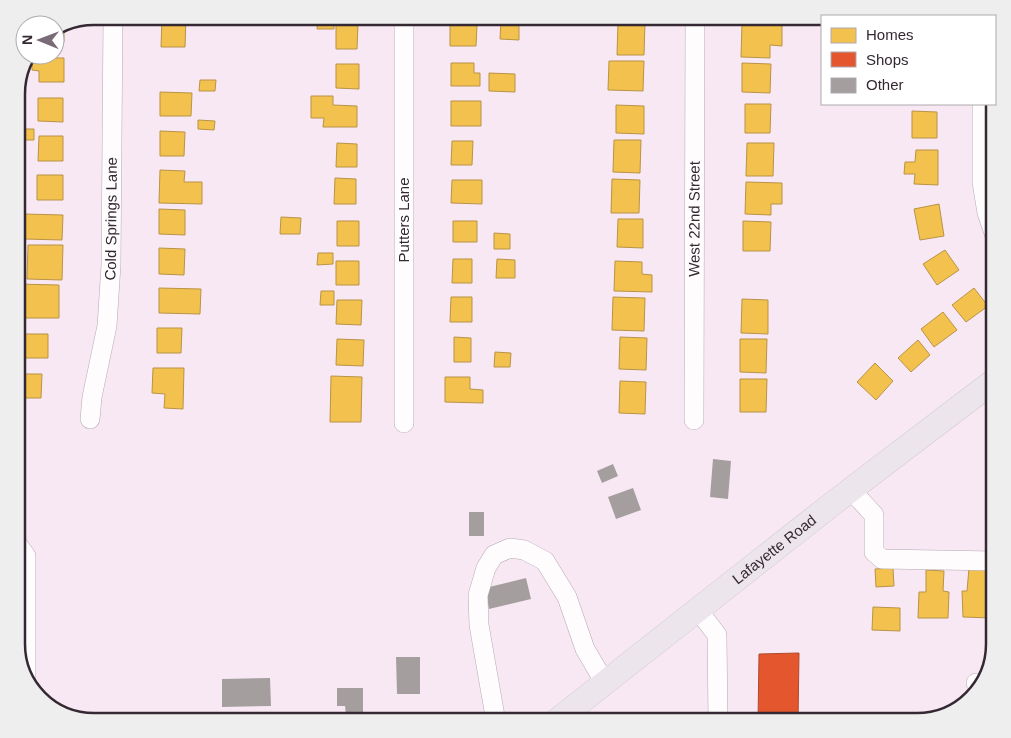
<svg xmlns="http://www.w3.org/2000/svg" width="1011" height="738" viewBox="0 0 1011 738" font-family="Arial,sans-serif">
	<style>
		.homes { fill: #f2c14e; stroke: #b99346 }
		.shops { fill: #e4572e; stroke: #af492f }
		.building { fill: #a59e9e }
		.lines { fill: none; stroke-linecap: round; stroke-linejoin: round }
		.minor-casing { stroke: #b5a9b2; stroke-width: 20 }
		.major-casing { stroke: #d0c8ce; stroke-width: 25 }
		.minor { stroke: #fefcfd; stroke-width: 19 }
		.major { stroke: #ece5eb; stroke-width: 24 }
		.labels { text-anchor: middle; stroke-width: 5; stroke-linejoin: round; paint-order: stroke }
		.street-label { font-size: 15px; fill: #342932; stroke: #fff }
		.rim { fill: none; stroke: #342932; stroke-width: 2.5 }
	</style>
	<rect width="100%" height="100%" fill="#f8e8f4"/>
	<path class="homes" d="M162,16H186L185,47H161Z
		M741,16H767V19H741Z
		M318,17H334V29H317Z
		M519,19V40L500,39L501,20Z
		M618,22H645L644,55H617Z
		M336,24H358L357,49H336Z
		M742,24L782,25V46L770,45V58L741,57Z
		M450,25H477L476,46H450Z
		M64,28V42H55V31Z
		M32,58H64V82H39V71L32,70Z
		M609,61H644L643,91L608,90Z
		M451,63H474V73H480V86H451Z
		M742,63L771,64L770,93L742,92Z
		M336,64H359V89L336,88Z
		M489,73L515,74V92L489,91Z
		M200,80H216L215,91H199Z
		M160,92L192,93L191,116H160Z
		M311,96H333V105L357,106V127H323L324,118H311Z
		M38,98H63V122L38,121Z
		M451,101H481V126H451Z
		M745,104H771L770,133H745Z
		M616,105L644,106V134L616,133Z
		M912,111L937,112V138H912Z
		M198,120L215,121L214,130L198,129Z
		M19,129H34V140H19Z
		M160,131L185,132L184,156H160Z
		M39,136H63V161H38Z
		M614,140H641L640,173L613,172Z
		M452,141H473L472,165H451Z
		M337,143L357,144V167H336Z
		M747,143H774L773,176H746Z
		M916,150H938V185L914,184L915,174H904L905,162H915Z
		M160,170L185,171L184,182H202V204L159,203Z
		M37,175H63V200H37Z
		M335,178L356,179V204H334Z
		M612,179L640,180L639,213H611Z
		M452,180H482V204L451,203Z
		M746,182L782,183V204H771V215L745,214Z
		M939,204L944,236L920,240L914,209Z
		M159,209L185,210V235L159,234Z
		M24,214L63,215L62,240L24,239Z
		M281,217L301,218L300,234H280Z
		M618,219H643V248L617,247Z
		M337,221H359V246H337Z
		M453,221H477V242H453Z
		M743,221L771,222L770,251H743Z
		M494,233L510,234V249H494Z
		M28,245H63L62,280L27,279Z
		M159,248L185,249L184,275L159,274Z
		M945,250L959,270L937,285L923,264Z
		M318,253H333V264L317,265Z
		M453,259H472V283H452Z
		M497,259L515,260V278H496Z
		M336,261H359V285H336Z
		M615,261L642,262V274L652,275V292L614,291Z
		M16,284L59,285V318H24V294H16Z
		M159,288L201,289L200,314L159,313Z
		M974,288L988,306L966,322L952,305Z
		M321,291H334V305H320Z
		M451,297H472V322H450Z
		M613,297L645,298L644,331L612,330Z
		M742,299L768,300V334L741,333Z
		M337,300H362L361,325L336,324Z
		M943,312L957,330L934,347L921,329Z
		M157,328H182L181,353H157Z
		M18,334H48V358H23L24,345H18Z
		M454,337L471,338V362H454Z
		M620,337L647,338L646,370L619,369Z
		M337,339L364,340L363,366L336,365Z
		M740,339H767L766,373L740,372Z
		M918,340L930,355L911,372L898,358Z
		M495,352L511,353L510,367H494Z
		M875,363L893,381L876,400L857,382Z
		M153,368H184L183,409L164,408L165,394L152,393Z
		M16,374H42L41,398H16Z
		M331,376L362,377L361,422H330Z
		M445,377H470V389L483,390V403L445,402Z
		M740,379H767L766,412H740Z
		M620,381L646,382L645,414L619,413Z
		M986,567V592H993L991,618L963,617L962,591H967L969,568Z
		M893,568L894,586L876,587L875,569Z
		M926,570L944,571L943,591L949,592L948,618H918L919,592H926Z
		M873,607L900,608V631L872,630Z
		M872,717H898L897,722H872Z"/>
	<path class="shops" d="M799,653L798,722H758L759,654Z"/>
	<path class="building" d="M713,459L731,461L728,499L710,497Z
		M613,464L618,476L602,483L597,471Z
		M633,488L641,510L616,519L608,497Z
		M469,512H484V536H469Z
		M526,578L531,599L489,609L485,588Z
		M396,657H420V694H397Z
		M270,678L271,706L222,707V679Z
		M337,688H363V715H346L345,706H337Z"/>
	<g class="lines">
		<defs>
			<g id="minor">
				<path d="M982,104V182L987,213L995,236"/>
				<path id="s1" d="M90,419L92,397L107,326L111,265L113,16"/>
				<path id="s2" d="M694,420L695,16"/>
				<path d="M404,423V16"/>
				<path d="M851,490L874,515V552L882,559L995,561"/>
				<path d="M16,542L26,556V680"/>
				<path d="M698,610L717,635L718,722"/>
				<path d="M976,683H982"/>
				<path d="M496,722L479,625L478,595L486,568L494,555L510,548L524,550L545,561L567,597L585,649L605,683"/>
			</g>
			<g id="major">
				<path id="s3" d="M555,722L836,501L995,380"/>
			</g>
		</defs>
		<use href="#minor" class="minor-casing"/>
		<use href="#major" class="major-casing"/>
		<use href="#minor" class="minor"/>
		<use href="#major" class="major"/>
	</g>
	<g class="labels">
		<g class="street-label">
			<text dy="5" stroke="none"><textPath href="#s2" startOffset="201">West 22nd Street</textPath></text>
			<text dy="5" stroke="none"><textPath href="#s1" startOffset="202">Cold Springs Lane</textPath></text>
			<text transform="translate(404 220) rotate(-90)" y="5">Putters Lane</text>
			<text dy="5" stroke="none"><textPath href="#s3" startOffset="279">Lafayette Road</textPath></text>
		</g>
	</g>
	<path d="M0 0H1011V738H0ZM94 25H917A69 69 0 0 1 986 94V644A69 69 0 0 1 917 713H94A69 69 0 0 1 25 644V94A69 69 0 0 1 94 25Z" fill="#efeeef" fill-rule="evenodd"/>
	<path class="rim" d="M94 25H917A69 69 0 0 1 986 94V644A69 69 0 0 1 917 713H94A69 69 0 0 1 25 644V94A69 69 0 0 1 94 25Z"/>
	<rect x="821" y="15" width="175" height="90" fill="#ffffff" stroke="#aea9ad"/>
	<rect x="831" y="28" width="25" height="15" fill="#f2c14e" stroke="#aea9ad"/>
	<text x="866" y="40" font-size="15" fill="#342932">Homes</text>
	<rect x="831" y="52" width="25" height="15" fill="#e4572e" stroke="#aea9ad"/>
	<text x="866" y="65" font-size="15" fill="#342932">Shops</text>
	<rect x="831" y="78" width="25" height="15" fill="#a59e9e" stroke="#aea9ad"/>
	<text x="866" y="90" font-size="15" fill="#342932">Other</text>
	<g transform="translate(40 40) rotate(271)"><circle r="24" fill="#ffffff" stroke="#aea9ad"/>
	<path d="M0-4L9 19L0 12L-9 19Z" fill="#796c76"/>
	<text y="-8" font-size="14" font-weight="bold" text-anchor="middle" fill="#342932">N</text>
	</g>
</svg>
